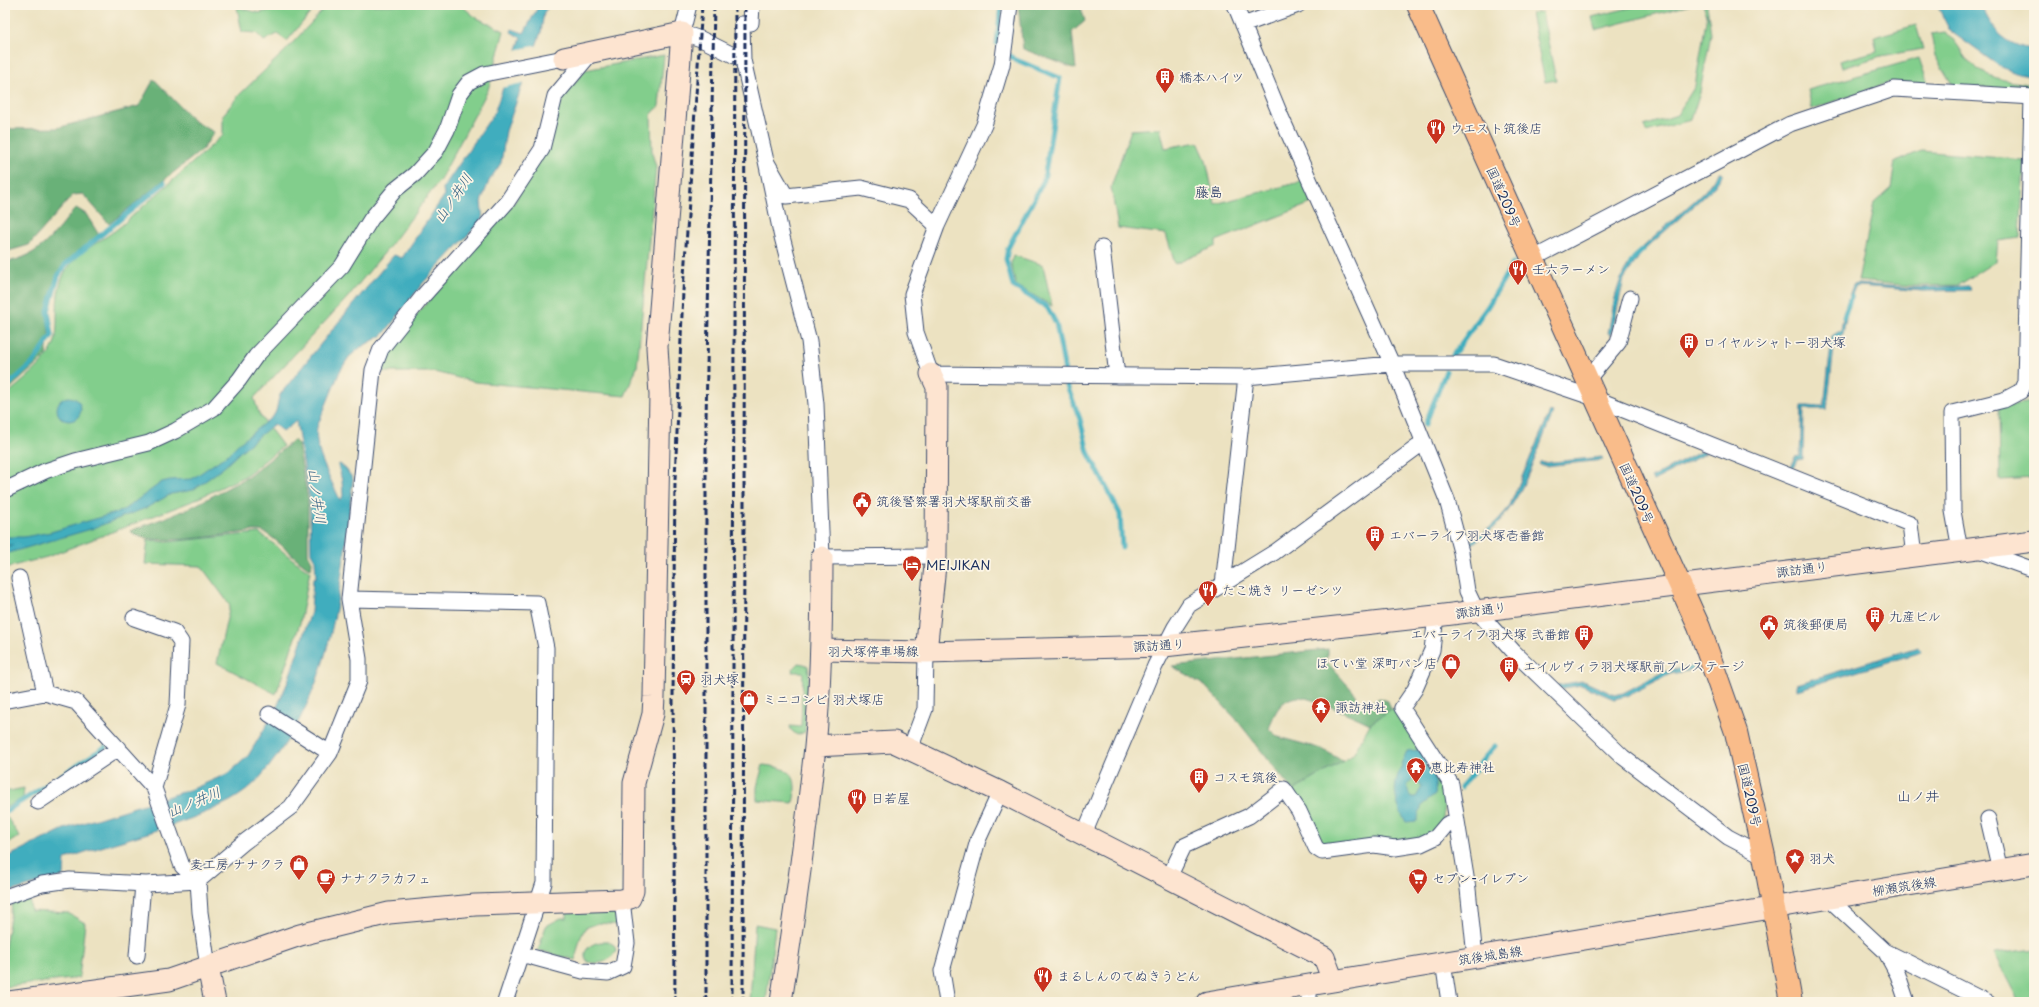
<svg xmlns="http://www.w3.org/2000/svg" width="2039" height="1007" viewBox="0 0 2039 1007" font-family="'Playpen Sans','Klee One',sans-serif">
	<style>
		.green { fill: #82ce8c; stroke: #4e7e75 }
		.forest { fill: #69b178; stroke: #42706b }
		.water { fill: #40adbe; stroke: #2e6e8e; fill-rule: evenodd }
		.pier { fill: #ece2c1 }
		.lines { fill: none; stroke-linecap: round; stroke-linejoin: round }
		.stream { stroke: #40adbe; stroke-width: 5 }
		.street-casing { stroke: #3a4a6d; stroke-width: 17 }
		.secondary-casing { stroke: #3a4a6d; stroke-width: 23 }
		.highway-casing { stroke: #3a4a6d; stroke-width: 24 }
		.street { stroke: #fff; stroke-width: 15 }
		.secondary { stroke: #fde4d0; stroke-width: 21 }
		.highway { stroke: #f9bc8a; stroke-width: 22 }
		.rail { stroke: #1b2f5e; stroke-width: 3; stroke-dasharray: 6 3; stroke-linecap: butt }
		.labels { text-anchor: middle; stroke-width: 3.5; stroke-linejoin: round; paint-order: stroke }
		.poi-label { font-size: 13px; fill: #1b2f5e; stroke: #fcf5e5; text-anchor: start }
		.street-label { font-size: 13px; fill: #1b2f5e; stroke: #fcf5e5 }
		.neighbourhood-label { font-size: 14px; fill: #1b2f5e; stroke: #fcf5e5 }
		.water-label { font-size: 14px; font-style: italic; fill: #285b80; stroke: #fcf5e5 }
	</style>
	<rect width="100%" height="100%" fill="#fcf5e5"/>
	<filter id="ink" filterUnits="userSpaceOnUse"><feTurbulence type="fractalNoise" baseFrequency=".025" numOctaves="2"/><feDisplacementMap in="SourceGraphic" scale="8" xChannelSelector="R" yChannelSelector="G"/><feConvolveMatrix kernelMatrix="1 2 1 2 8 2 1 2 1" color-interpolation-filters="sRGB"/></filter>
	<filter id="wash" filterUnits="userSpaceOnUse"><feTurbulence type="fractalNoise" baseFrequency=".012" numOctaves="4" result="noise"/><feDisplacementMap in="SourceGraphic" scale="16" xChannelSelector="R" yChannelSelector="G"/><feGaussianBlur stdDeviation="0.9" result="paint"/><feColorMatrix in="noise" values="0 0 0 0 0 0 0 0 0 0 0 0 0 0 0 0 0 1.4 0 .05"/><feComposite in="paint" operator="in"/></filter>
	<g filter="url(#wash)">
		<rect width="100%" height="100%" fill="#ece2c1"/>
		<path class="green" d="M290,5H317L287,41L277,34L264,41L256,33L242,32L237,7L259,13Z
			M326,5H461L475,17L504,31L488,90L440,180L390,246L347,298L254,398L259,414L283,446L245,476L190,502L47,557L5,568V396C21,382 53,359 56,337C59,315 53,290 67,269C80,249 103,241 121,226C155,196 189,166 223,135V115L239,95L286,50L323,10Z
			M1641,5H1690L1595,30L1592,17Z
			M1703,5H1707L1711,34L1700,92L1691,120L1646,132L1644,126L1677,115L1695,86L1707,15Z
			M1542,12L1556,80L1545,82L1531,14Z
			M1916,25L1923,49L1881,56L1842,68L1840,61L1877,51L1874,37Z
			M1945,32C1958,41 1963,58 1975,67C1991,80 2015,82 2034,85V90L1953,86L1935,56L1931,34Z
			M664,55L659,106L651,115L652,153L656,167L637,367L625,396L475,382L434,372H382V359L392,343L516,200L561,99L585,70Z
			M1919,58L1928,84L1890,82L1812,109L1808,90Z
			M1160,128L1165,148L1198,142L1206,160L1215,204L1304,181L1312,203L1216,241V246L1175,264L1166,234L1118,228L1111,187L1131,130Z
			M1921,151L2024,160L2020,238L1998,241L1996,261L1959,285L1914,286L1858,281L1874,203L1891,188L1895,162Z
			M1013,255L1043,265L1052,306L1016,285L1011,264Z
			M2034,402V478L2000,480L1999,406Z
			M259,533C277,545 292,561 310,571L300,623L276,694L217,663L230,605L201,566L145,564L148,540L167,542Z
			M798,663L804,664L808,666L809,673L805,732L797,735L791,730L790,726L801,727L803,672H792L793,668Z
			M1391,709H1399L1449,787L1442,822L1422,841L1333,846L1323,842L1293,791L1350,757L1354,753L1370,724Z
			M763,765C792,768 799,775 793,803L757,800V787Z
			M24,788L23,798L5,808V792Z
			M5,814L20,837L5,844Z
			M29,895L31,911L68,913L85,923L79,978L5,987V946L13,900Z
			M567,910H613L617,916L618,925L599,923L585,928L580,939L575,960L538,950L546,926L561,918H567Z
			M755,924L775,928L766,1002H750Z
			M601,942H609L614,945L616,950C611,962 600,965 588,962C579,952 591,943 601,942Z
			M2034,949V1002H2019L1994,954Z"/>
		<path class="forest" d="M1018,5H1080L1085,21L1072,32L1076,69L1023,49Z
			M154,79L194,121L214,132L203,149L109,224L83,194L73,195L29,245L5,252V129L57,128L139,106Z
			M76,208L86,214L99,235L64,264L47,311L49,335L46,356L5,393V262C41,257 53,234 76,208Z
			M294,440L298,444L308,499V554L312,562L311,569C297,562 272,533 260,531C253,530 244,533 238,533C215,536 147,548 130,531L188,509L248,477Z
			M1328,649V654L1325,660L1353,691L1360,706L1380,698L1388,701L1391,709L1370,724C1359,718 1308,696 1298,697C1280,698 1273,716 1269,729L1278,737L1322,749L1343,761L1293,791L1236,719L1205,686L1172,666Z"/>
		<path class="water" d="M539,5H551L544,12L541,32L506,131L501,163L489,181L481,202L483,219L423,283L383,335L361,347L349,357L340,371L317,427C313,449 331,479 340,500L343,496L342,481L338,465L340,464L346,469L353,479C342,574 337,671 279,753C265,773 252,789 230,801C182,827 117,840 65,859L64,876L5,893V858L64,829L195,788L229,773L248,756L275,711L287,684L311,612L313,579L316,578L315,560L311,553L310,500L296,421L283,432L274,424L241,451L223,468L193,490L171,494L146,508L91,529L5,554V548L13,545H5V537H24L51,532L122,511L162,482L170,480L192,479L227,455L236,446L273,416C279,410 276,399 282,392C319,346 356,300 394,255L402,258L444,196L443,188L494,113L521,38L511,32L512,29L524,33Z
			M1937,5H1981C1993,31 2004,44 2034,50V77L2018,74L1999,66L1950,31Z
			M1719,172L1723,174L1715,186L1642,252L1624,279L1612,332L1611,335L1608,333C1612,315 1614,294 1622,277C1626,267 1635,257 1641,249L1704,192Z
			M1857,284L1915,288L1970,286L1971,290L1924,291L1859,286L1855,287L1849,303L1847,302L1853,285Z
			M1844,311L1847,312L1843,334L1835,339L1827,409H1804L1803,459L1797,460L1793,468L1790,467L1795,457L1800,456L1802,406H1824L1832,336L1841,330Z
			M57 409a12 12 0 1 1 24 0a12 12 0 1 1-24 0Z
			M1550,412L1553,413C1533,460 1517,523 1468,546L1467,544C1483,534 1497,523 1509,507Z
			M1702,451L1706,453L1653,481L1651,478Z
			M1602,457L1603,460L1545,466L1539,464L1541,461L1543,463Z
			M1918,647L1921,652L1797,690V684Z
			M1693,666V670L1670,674L1627,696L1614,699L1581,685L1559,689L1558,685L1583,681L1615,695L1623,693L1663,672Z
			M1419,750C1431,761 1437,779 1435,795L1422,805L1417,821L1406,822C1395,805 1390,783 1403,766L1401,764L1407,751ZM1414,778L1418,780L1422,787L1416,797H1411C1406,790 1406,783 1414,778Z"/>
		<path class="pier" d="M539,45L526,82L501,88L515,50Z"/>
		<g class="lines">
			<path class="stream" d="M997,44L1001,5
				M1007,53L1014,59L1060,78L1044,180L1008,248L1006,259L1013,286L1047,307L1056,323L1064,366L1066,383L1080,419L1088,452L1120,514L1122,548
				M1630,265L1634,258L1643,250
				M1844,317L1851,296
				M1453,355L1488,306L1513,263
				M5,388L33,363L52,335L48,311L58,276L66,264L164,183
				M1425,425L1446,371
				M1461,787C1473,774 1482,759 1495,746
				M5,812L105,747"/>
		</g>
	</g>
	<g filter="url(#ink)">
		<g class="lines">
			<defs>
				<path id="street" d="M689,5L682,33L701,39L743,60L766,161L786,196L861,188L909,200L937,226
					M1010,5L1002,65L984,125L937,226L912,294L916,332L931,374L1246,377L1392,364H1494L1594,398L1910,524L1914,556
					M1235,5L1282,119L1392,364L1447,500L1461,552L1467,591L1476,610L1514,652L1623,757L1728,837L1764,856
					M1243,25L1298,5
					M743,60L742,24L751,23L752,5
					M766,161L781,233L809,341L816,404L822,557L936,556
					M1102,248L1117,376
					M1532,259L1790,124L1894,89L2034,97
					M1587,380L1618,343L1630,298
					M5,490L45,471L75,461L149,443L175,431L214,408L239,380L256,356L342,266L371,219L395,190L415,174L436,151L447,130L459,95L469,82L484,74L564,58
					M1976,549L2034,570
					M1960,550L1953,511L1952,413L2004,400L2021,391L2025,382L2032,98
					M19,578L45,693L76,702L154,788L182,866L198,881L200,912L208,967
					M1223,585L1246,377
					M349,599L537,603L546,648L544,883L505,1002
					M1436,616L1432,650L1415,689L1402,708L1451,784L1468,889L1475,957
					M134,618L174,632L181,642L178,705L154,788
					M8,700L45,693
					M269,714L330,753
					M910,749L925,709L926,652
					M38,802L119,748
					M1988,819L2000,870
					M1087,827L1155,666L1175,627L1189,605L1275,552L1424,442
					M1172,871L1184,846L1249,816L1284,789L1299,811L1316,848L1322,852L1374,845L1395,848L1421,844L1436,837L1447,824L1456,821
					M5,897L42,884L70,880L146,884L198,881L243,843L291,807L330,753L359,681V659L349,599L373,370L381,349L423,296L507,202L542,149L555,96L592,52
					M1828,898L1885,951L1987,1002
					M1885,951L1898,975L1907,1002
					M521,954L583,971L608,973L623,966L627,943L622,900
					M137,956L143,884
					M1443,962L1449,1002
					M947,1002L942,971L978,840L1000,792
					M1309,1002V985"/>
				<path id="secondary" d="M821,650L926,652L1164,646L1436,616L2034,541
					M926,652L936,556L937,387L931,374
					M815,746L894,742L1000,792L1324,957L1333,981
					M208,967L215,1002
					M9,1002L169,980L300,935L389,913L475,905L622,900L630,898L633,891L634,783L653,714L654,697L660,395L657,347L682,33L564,58
					M781,1002C794,917 806,832 815,747C821,684 822,620 822,557
					M1207,1002L2034,864"/>
				<path id="highway" d="M1418,5L1699,627L1736,732L1764,856L1791,1002"/>
			</defs>
			<use href="#street" class="street-casing"/>
			<use href="#secondary" class="secondary-casing"/>
			<use href="#highway" class="highway-casing"/>
			<use href="#street" class="street"/>
			<use href="#secondary" class="secondary"/>
			<use href="#highway" class="highway"/>
			<path class="rail" d="M675,1002L673,698L675,480L683,291L702,5
				M706,1002V420L714,5
				M732,1002L735,5
				M743,1002L745,5"/>
		</g>
	</g>
	<defs>
		<symbol id="building-pin" viewBox="-11 -11 22 30"><path d="M0 17L-7.5 6A9.5 9.5 0 1 1 7.5 6Z" fill="#c8321e" stroke="#fcf5e5"/><path d="M-4-6H4V6H1V3H-1V6H-4ZM-2.5-4.3h1.7v1.8h-1.7ZM.8-4.3h1.7v1.8H.8ZM-2.5-1h1.7V.8h-1.7ZM.8-1h1.7V.8H.8Z" fill="#fff"/></symbol>
		<symbol id="restaurant-pin" viewBox="-11 -11 22 30"><path d="M0 17L-7.5 6A9.5 9.5 0 1 1 7.5 6Z" fill="#c8321e" stroke="#fcf5e5"/><path d="M-5-6h1v4h1v-4h1v4h1v-4h1v5L-1.5 .5V6h-2V.5L-5-1ZM5-6V6H3V1.5H1.5Q1.5-4 5-6Z" fill="#fff"/></symbol>
		<symbol id="civic-pin" viewBox="-11 -11 22 30"><path d="M0 17L-7.5 6A9.5 9.5 0 1 1 7.5 6Z" fill="#c8321e" stroke="#fcf5e5"/><path d="M-.6-6.5H3V-4.5H.6V-3L4-1V1h2V6H-6V1h2V-1L-.6-3ZM-1.2 2.5V6h2.4V2.5Z" fill="#fff"/></symbol>
		<symbol id="hotel-pin" viewBox="-11 -11 22 30"><path d="M0 17L-7.5 6A9.5 9.5 0 1 1 7.5 6Z" fill="#c8321e" stroke="#fcf5e5"/><path d="M-6-4.5h1.5V1H6V5H4.5V3h-9V5H-6ZM-4 0a1.8 1.8 0 1 1 3.6 0ZM.5 0V-2.5h3Q6-2.5 6 0Z" fill="#fff"/></symbol>
		<symbol id="shop-pin" viewBox="-11 -11 22 30"><path d="M0 17L-7.5 6A9.5 9.5 0 1 1 7.5 6Z" fill="#c8321e" stroke="#fcf5e5"/><path d="M-5-2.5h2.3a2.7 3.5 0 0 1 5.4 0H5L5.5 6h-11ZM-1.5-2.5h3a1.5 2.3 0 0 0-3 0Z" fill="#fff"/></symbol>
		<symbol id="station-pin" viewBox="-11 -11 22 30"><path d="M0 17L-7.5 6A9.5 9.5 0 1 1 7.5 6Z" fill="#c8321e" stroke="#fcf5e5"/><path d="M-3-6H3Q5-6 5-4V2Q5 4 3 4L4.5 6H3L1.5 4h-3L-3 6H-4.5L-3 4Q-5 4-5 2V-4Q-5-6-3-6ZM-3.5-4v3h7v-3ZM-3.5 1v1.5H-2V1ZM2 1v1.5H3.5V1Z" fill="#fff"/></symbol>
		<symbol id="temple-pin" viewBox="-11 -11 22 30"><path d="M0 17L-7.5 6A9.5 9.5 0 1 1 7.5 6Z" fill="#c8321e" stroke="#fcf5e5"/><path d="M0-6L5-2H3V0L6.5 2.5H4V6H1.5V3h-3V6H-4V2.5H-6.5L-3 0V-2H-5Z" fill="#fff"/></symbol>
		<symbol id="sight-pin" viewBox="-11 -11 22 30"><path d="M0 17L-7.5 6A9.5 9.5 0 1 1 7.5 6Z" fill="#c8321e" stroke="#fcf5e5"/><path d="M0-6L1.8-2.2L6-1.7L2.9 1.2L3.7 5.4L0 3.3L-3.7 5.4L-2.9 1.2L-6-1.7L-1.8-2.2Z" fill="#fff"/></symbol>
		<symbol id="cafe-pin" viewBox="-11 -11 22 30"><path d="M0 17L-7.5 6A9.5 9.5 0 1 1 7.5 6Z" fill="#c8321e" stroke="#fcf5e5"/><path d="M-5.5-4.5H6V0H3Q3 3.5 0 3.5H-2.5Q-5.5 3.5-5.5 0ZM3-3.2v2h1.7v-2ZM-6 4.5H4V6H-6Z" fill="#fff"/></symbol>
		<symbol id="supermarket-pin" viewBox="-11 -11 22 30"><path d="M0 17L-7.5 6A9.5 9.5 0 1 1 7.5 6Z" fill="#c8321e" stroke="#fcf5e5"/><path d="M-6-5.5h2.5l.6 2H6L4.5 2H-2.5L-4.4-4H-6ZM-1.5 3.2a1.3 1.3 0 1 0 .1 0ZM3 3.2a1.3 1.3 0 1 0 .1 0Z" fill="#fff"/></symbol>
	</defs>
	<g fill-rule="evenodd">
		<use href="#building-pin" x="1154" y="66" width="22" height="30"/>
		<use href="#restaurant-pin" x="1425" y="117" width="22" height="30"/>
		<use href="#restaurant-pin" x="1507" y="258" width="22" height="30"/>
		<use href="#building-pin" x="1678" y="331" width="22" height="30"/>
		<use href="#civic-pin" x="851" y="490" width="22" height="30"/>
		<use href="#building-pin" x="1364" y="524" width="22" height="30"/>
		<use href="#hotel-pin" x="901" y="554" width="22" height="30"/>
		<use href="#restaurant-pin" x="1197" y="579" width="22" height="30"/>
		<use href="#building-pin" x="1864" y="605" width="22" height="30"/>
		<use href="#civic-pin" x="1758" y="613" width="22" height="30"/>
		<use href="#building-pin" x="1573" y="623" width="22" height="30"/>
		<use href="#shop-pin" x="1440" y="652" width="22" height="30"/>
		<use href="#building-pin" x="1498" y="655" width="22" height="30"/>
		<use href="#station-pin" x="675" y="668" width="22" height="30"/>
		<use href="#shop-pin" x="738" y="688" width="22" height="30"/>
		<use href="#temple-pin" x="1310" y="696" width="22" height="30"/>
		<use href="#temple-pin" x="1405" y="756" width="22" height="30"/>
		<use href="#building-pin" x="1188" y="766" width="22" height="30"/>
		<use href="#restaurant-pin" x="846" y="787" width="22" height="30"/>
		<use href="#sight-pin" x="1784" y="847" width="22" height="30"/>
		<use href="#shop-pin" x="288" y="853" width="22" height="30"/>
		<use href="#cafe-pin" x="315" y="867" width="22" height="30"/>
		<use href="#supermarket-pin" x="1407" y="867" width="22" height="30"/>
		<use href="#restaurant-pin" x="1032" y="965" width="22" height="30"/>
	</g>
	<g class="labels">
		<g class="poi-label">
			<text x="1179" y="82">橋本ハイツ</text>
			<text x="1450" y="133">ウエスト筑後店</text>
			<text x="1532" y="274">壬六ラーメン</text>
			<text x="1703" y="347">ロイヤルシャトー羽犬塚</text>
			<text x="876" y="506">筑後警察署羽犬塚駅前交番</text>
			<text x="1389" y="540">エバーライフ羽犬塚壱番館</text>
			<text x="926" y="570">MEIJIKAN</text>
			<text x="1222" y="595">たこ焼き リーゼンツ</text>
			<text x="1889" y="621">九産ビル</text>
			<text x="1783" y="629">筑後郵便局</text>
			<text x="1570" y="639" text-anchor="end">エバーライフ羽犬塚 弐番館</text>
			<text x="1437" y="668" text-anchor="end">ほてい堂 深町パン店</text>
			<text x="1523" y="671">エイルヴィラ羽犬塚駅前プレステージ</text>
			<text x="700" y="684">羽犬塚</text>
			<text x="763" y="704">ミニコンビ 羽犬塚店</text>
			<text x="1335" y="712">諏訪神社</text>
			<text x="1430" y="772">恵比寿神社</text>
			<text x="1213" y="782">コスモ筑後</text>
			<text x="871" y="803">日若屋</text>
			<text x="1809" y="863">羽犬</text>
			<text x="285" y="869" text-anchor="end">麦工房 ナナクラ</text>
			<text x="340" y="883">ナナクラカフェ</text>
			<text x="1432" y="883">セブン-イレブン</text>
			<text x="1057" y="981">まるしんのてぬきうどん</text>
		</g>
		<g class="street-label">
			<text transform="translate(1504 197) rotate(66)" y="5">国道209号</text>
			<text transform="translate(1637 493) rotate(66)" y="5">国道209号</text>
			<text transform="translate(1802 569) rotate(-7)" y="5">諏訪通り</text>
			<text transform="translate(1481 610) rotate(-8)" y="5">諏訪通り</text>
			<text transform="translate(1159 645) rotate(-3)" y="5">諏訪通り</text>
			<text x="873" y="656">羽犬塚停車場線</text>
			<text transform="translate(1750 795) rotate(77)" y="5">国道209号</text>
			<text transform="translate(1904 886) rotate(-9)" y="5">柳瀬筑後線</text>
			<text transform="translate(1490 955) rotate(-9)" y="5">筑後城島線</text>
		</g>
		<g class="neighbourhood-label">
			<text x="1209" y="197">藤島</text>
			<text x="1918" y="801">山ノ井</text>
		</g>
		<g class="water-label">
			<text transform="translate(453 198) rotate(-56)" y="5">山ノ井川</text>
			<text transform="translate(317 496) rotate(82)" y="5">山ノ井川</text>
			<text transform="translate(194 802) rotate(-23)" y="5">山ノ井川</text>
		</g>
	</g>
	<rect width="2039" height="1007" fill="none" stroke="#fcf5e5" stroke-width="20"/>
</svg>
